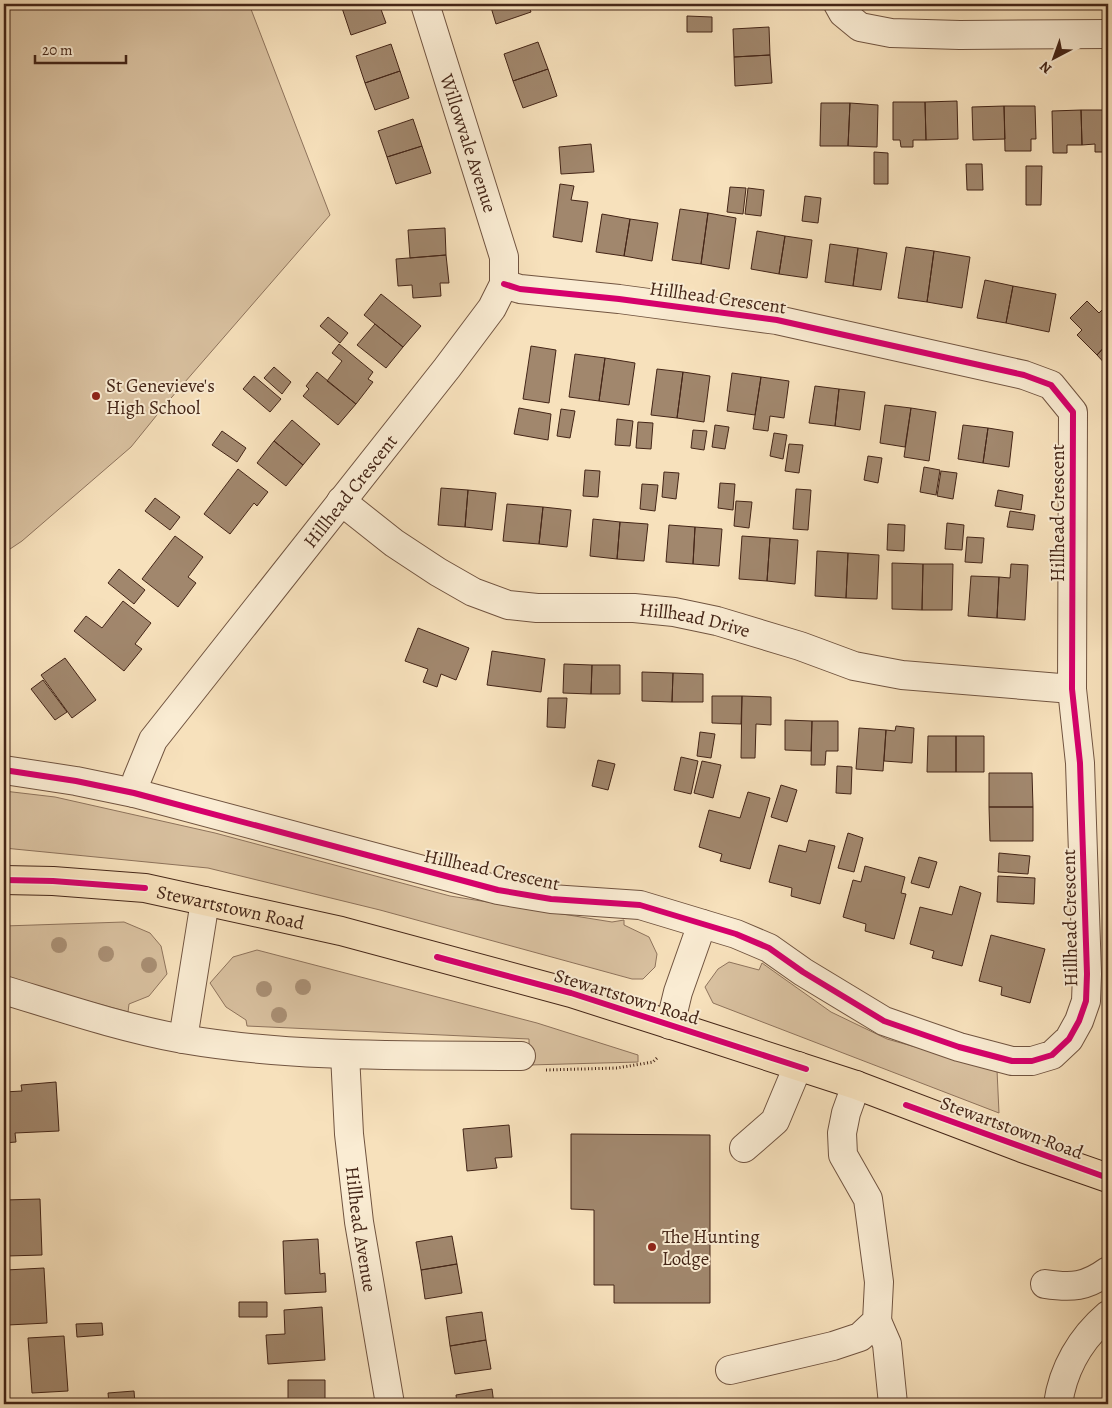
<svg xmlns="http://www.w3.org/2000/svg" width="1112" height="1408" viewBox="0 0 1112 1408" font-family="Alegreya,serif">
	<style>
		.green { fill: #d9c1a0; stroke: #8e735c }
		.building { fill: #a1876d; stroke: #442517 }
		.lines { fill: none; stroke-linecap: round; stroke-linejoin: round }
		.minor-casing { stroke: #715440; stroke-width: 30 }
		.major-casing { stroke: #442517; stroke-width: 30 }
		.path { stroke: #442517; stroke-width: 3; stroke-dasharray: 1 2.5; stroke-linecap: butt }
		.minor { stroke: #faecd3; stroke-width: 28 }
		.major { stroke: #f7e1bc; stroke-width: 28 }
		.cycleway-casing { stroke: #faecd3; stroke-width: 9 }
		.cycleway { stroke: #d6006c; stroke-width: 6 }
		.tree { fill: #a98f74 }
		.poi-dot { fill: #8f2418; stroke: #faecd3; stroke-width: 2 }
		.labels { text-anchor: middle; stroke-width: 4; stroke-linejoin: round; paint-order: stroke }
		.street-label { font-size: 19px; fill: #442517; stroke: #faecd3 }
		.poi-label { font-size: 19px; fill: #442517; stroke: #faecd3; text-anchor: start }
	</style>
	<rect width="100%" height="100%" fill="#f7e1bc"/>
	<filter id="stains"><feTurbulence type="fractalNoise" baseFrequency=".004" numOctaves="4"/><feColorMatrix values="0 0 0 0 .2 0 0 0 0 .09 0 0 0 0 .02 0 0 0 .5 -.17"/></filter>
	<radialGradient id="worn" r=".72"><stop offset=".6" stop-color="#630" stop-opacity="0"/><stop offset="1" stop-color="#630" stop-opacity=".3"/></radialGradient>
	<path class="green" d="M4,4H249L330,215L165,405L131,447L22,541L4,553Z
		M4,791L55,797L215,833L450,896L612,922L624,920V925L649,937L657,954L655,967L643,979H632L380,910L208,868L4,848Z
		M124,922L150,933L161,946L167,974L149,996L129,1004L128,1012L4,978V926Z
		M257,950L537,1023L638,1055V1062L529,1065V1039L247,1026L246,1020L226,1007L210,983L233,957Z
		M729,962L759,970L762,963L831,1012L887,1039L997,1070L999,1113L713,1003L705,987L718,969Z"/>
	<path class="building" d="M355,4H379L386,23L351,35L342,8Z
		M490,4H528L531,12L496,24Z
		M687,16L712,17V32H687Z
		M769,27L770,55L734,57L733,29Z
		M538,42L548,69L513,81L504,54Z
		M391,44L400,71L365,83L356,56Z
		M770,55L772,83L735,86L734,57Z
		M548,69L557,96L523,108L513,81Z
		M400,71L409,98L375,110L365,83Z
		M957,101L958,139L926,140L925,102Z
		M893,102H925L926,140H913V147H901L900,140H893Z
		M821,103H850L848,146H820Z
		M850,103L878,105L877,147L848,146Z
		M1004,106L1005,139L973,140L972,107Z
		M1004,106H1035L1036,139H1031V151H1005Z
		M1081,110L1082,145H1067V153H1053L1052,111Z
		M1081,110H1108V152H1095V144L1082,145Z
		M413,119L422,146L387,157L378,131Z
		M591,144L594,172L561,174L559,147Z
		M422,146L431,173L396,184L387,157Z
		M874,152L888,153V184H874Z
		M966,164H982L983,190H967Z
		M1026,166H1042L1041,205H1026Z
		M560,184L574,186L571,200L588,202L582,242L553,237Z
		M730,187L746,188L743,214L727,212Z
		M748,188L764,190L761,216L745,214Z
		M805,196L821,198L818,223L802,221Z
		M680,209L708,213L701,264L672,260Z
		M708,213L736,218L729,269L701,264Z
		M602,214L630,219L624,256L596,252Z
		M630,219L658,223L652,261L624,256Z
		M445,228L446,255L410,258L408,230Z
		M757,231L785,236L779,274L751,269Z
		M785,236L812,240L807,278L779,274Z
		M830,244L858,248L853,286L825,282Z
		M906,247L934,251L927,302L898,298Z
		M858,248L887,253L881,290L853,286Z
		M934,251L970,257L962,308L927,302Z
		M446,255L449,283H440L441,296L413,298L412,285L398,286L396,259Z
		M985,280L1013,286L1006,323L977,318Z
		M1013,286L1056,294L1049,332L1006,323Z
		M381,294L421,326L403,347L364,315Z
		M1087,301L1099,313L1108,304V343L1097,355L1077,335L1082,330L1070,318Z
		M328,317L348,333L340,343L320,326Z
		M375,324L403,347L386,368L357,345Z
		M1108,343V367L1097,355Z
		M339,344L373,372L368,379L373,382L356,404L327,381L342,361L332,353Z
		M531,346L556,350L549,403L523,399Z
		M575,354L605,358L599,401L569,397Z
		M605,358L635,363L629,405L599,401Z
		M274,367L291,382L282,394L264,378Z
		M657,369L683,372L677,418L651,415Z
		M317,372L356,404L338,425L303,396L309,389L306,386Z
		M683,372L710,376L704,422L677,418Z
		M732,373L761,377L755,415L727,411Z
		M254,376L281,399L270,412L243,389Z
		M761,377L789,381L784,418L770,416L768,431L753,429Z
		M815,386L839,389L835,426L809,423Z
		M839,389L865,392L860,430L835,426Z
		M885,405L911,408L905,447L880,443Z
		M519,408L551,414L548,440L514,434Z
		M911,408L936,412L929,461L904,457Z
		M561,409L575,411L570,438L557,436Z
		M617,419L633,421L630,446L615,445Z
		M292,420L320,444L303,465L274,441Z
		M638,422L653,423L651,449L636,448Z
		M715,425L729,427L725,449L712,447Z
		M963,425L988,428L983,463L958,459Z
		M988,428L1013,432L1009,467L983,463Z
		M693,430L707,431L704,450L691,448Z
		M222,431L246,448L237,462L212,445Z
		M774,433L787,435L783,459L770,456Z
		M274,441L303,465L286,486L257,463Z
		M789,444L803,445L799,473L785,471Z
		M868,456L882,458L878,483L864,480Z
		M924,467L940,470L936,495L920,492Z
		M238,469L268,492L257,506L254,503L230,534L204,514Z
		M585,470L600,471L598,497L583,496Z
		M941,471L957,473L953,499L937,496Z
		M664,472L679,473L676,499L662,497Z
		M720,483L735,484L733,510L718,508Z
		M642,484L658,485L655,511L640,509Z
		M441,488L468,490L465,527L438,525Z
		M796,489L811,490L808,530L793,529Z
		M468,490L496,493L492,530L465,527Z
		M998,490L1023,495L1021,510L995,506Z
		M155,498L180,517L170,530L145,511Z
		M736,501L752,502L749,528L734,526Z
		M507,504L543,507L539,544L503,541Z
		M543,507L571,510L567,547L539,544Z
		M1010,511L1035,515L1033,530L1007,527Z
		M593,519L620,522L617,559L590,556Z
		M620,522L648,524L644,561L617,559Z
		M947,523L964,525L962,550L945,549Z
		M888,524L905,525L904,551L887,550Z
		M669,525L695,527L693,564L666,562Z
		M695,527L722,529L719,566L693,564Z
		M175,536L203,557L188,577L196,583L178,607L142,579Z
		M742,536L770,538L767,581L739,579Z
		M967,537L984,538L982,563L965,562Z
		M770,538L798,540L795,584L767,581Z
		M817,551L848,553L846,598L815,596Z
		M848,553L879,555L877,599L846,598Z
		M892,563L923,564L922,610L892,609Z
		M923,564H953L952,610H922Z
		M1011,564L1028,565L1025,620L997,618L999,577L1010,578Z
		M119,569L145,590L134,604L108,583Z
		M971,576L999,577L997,618L968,616Z
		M123,601L151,623L135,644L142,649L124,671L74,631L86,616L102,628Z
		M418,628L469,648L456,680L441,674L437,687L423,682L428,669L405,661Z
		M492,651L545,659L541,692L487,685Z
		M65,658L96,700L72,718L41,675Z
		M564,664L592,665L591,694L563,693Z
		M592,665H620V694H591Z
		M642,672L673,673L672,702L642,701Z
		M673,673L703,674V702H672Z
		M43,680L67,712L55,720L31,689Z
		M712,696H742L741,724L712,723Z
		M742,696L771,697V725L756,724L755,758H741Z
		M548,698H567L565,728L547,727Z
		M785,720L812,721L811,751L785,750Z
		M812,721H838V751H826L825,765H811Z
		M896,726L914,728L912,763L884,761L886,730L895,731Z
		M859,728L886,730L883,771L856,769Z
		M700,732L715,734L711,758L697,756Z
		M928,736H956V772H927Z
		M956,736H984V772H956Z
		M681,757L698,761L691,794L674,790Z
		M598,760L615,764L608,790L592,786Z
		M702,761L721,765L713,798L694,793Z
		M837,766L852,767L851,794L836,793Z
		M989,773H1032L1033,807H989Z
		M781,785L797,790L787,822L771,817Z
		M748,792L770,798L750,869L720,861L722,854L699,847L709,810L740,818Z
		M989,807H1033V841H990Z
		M848,833L863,838L854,872L838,868Z
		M809,840L835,846L820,904L791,896L792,888L769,882L779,845L806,852Z
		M999,853L1030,856L1028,874L998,872Z
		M919,857L937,862L929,888L911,883Z
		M865,866L905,877L901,893L906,894L894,939L865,931L866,924L843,917L853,880L861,882Z
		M998,876L1035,878L1034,904L997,902Z
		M960,886L981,893L962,966L932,958L934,951L910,944L920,907L952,915Z
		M991,935L1045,949L1030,1003L1001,995L1002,987L979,981Z
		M56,1082L59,1131L15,1133L16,1142L4,1143V1092L22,1091L21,1085Z
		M509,1125L512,1157L495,1158L497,1168L467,1171L463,1129Z
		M571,1134L710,1135V1303H614V1285H594V1210L571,1209Z
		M40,1199L42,1255L7,1256L5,1200Z
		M452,1236L457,1264L421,1270L416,1242Z
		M318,1239L320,1274L325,1273L326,1292L285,1294L283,1241Z
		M457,1264L462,1293L425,1299L421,1270Z
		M44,1268L47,1323L8,1325L6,1270Z
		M239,1302H267V1317H239Z
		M322,1307L325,1360L268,1364L266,1335L285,1334L284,1310Z
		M482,1312L486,1340L450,1346L446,1317Z
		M102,1323L103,1335L77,1337L76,1324Z
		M64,1336L68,1391L32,1393L28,1338Z
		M486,1340L491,1369L455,1374L450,1346Z
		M288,1380H325V1404H288Z
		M492,1389L494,1404H457L456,1395Z
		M134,1391L135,1404H109L108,1393Z"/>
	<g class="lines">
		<defs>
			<g id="minor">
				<path d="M838,4L843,13L860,27L891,33L960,35L1108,34"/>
				<path id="s1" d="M341,501L394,543L438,572L473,592L508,605L537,608H634L674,612L717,621L800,646L854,666L902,675L1072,689"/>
				<path d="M4,770L76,781L134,793L498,890L551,899L640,905L736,934L769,948L803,972L884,1021L959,1047L1012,1061H1032L1052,1055L1069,1039L1079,1021L1086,1001L1087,974L1080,763L1072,689L1073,412L1051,385L1024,375L777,320L619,299L520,289L504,284"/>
				<path id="s2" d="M134,793L137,779L153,740L447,368L492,308L504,284V257L425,4"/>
				<path d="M4,990C63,1008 122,1028 183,1039C294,1058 408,1055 521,1056"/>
				<path d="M670,1025L678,992L702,924"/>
				<path d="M183,1039L205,901"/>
				<path id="s3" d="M345,1054L349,1134L359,1222L390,1404"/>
				<path d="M744,1148L775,1121L798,1066"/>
				<path d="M1045,1284C1072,1288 1086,1287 1108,1271"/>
				<path d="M877,1321L887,1344L893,1404"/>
				<path d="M730,1370L833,1346L860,1337L877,1321L879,1282L868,1199L843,1155L842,1133L846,1113L856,1085"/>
				<path d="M1058,1404C1063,1369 1081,1338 1108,1315"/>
			</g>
			<g id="major">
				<path id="s4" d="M4,880L53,881L145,888L341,931L571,993L687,1030L856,1085L1022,1148L1108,1178"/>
			</g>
		</defs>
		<use href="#minor" class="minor-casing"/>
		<use href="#major" class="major-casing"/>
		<path class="path" d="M546,1070L617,1068L653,1062L658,1057"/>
		<use href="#minor" class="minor"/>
		<use href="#major" class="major"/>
		<defs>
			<path id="cycleway" d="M4,770L76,781L134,793L498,890L551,899L640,905L736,934L769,948L803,972L884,1021L959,1047L1012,1061H1032L1052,1055L1069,1039L1079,1021L1086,1001L1087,974L1080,763L1072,689L1073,412L1051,385L1024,375L777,320L619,299L520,289L504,284
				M4,880L53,881L145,888
				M437,957L571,993L806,1069
				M906,1105L1108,1178"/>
		</defs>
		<use href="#cycleway" class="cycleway-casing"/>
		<use href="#cycleway" class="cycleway"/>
	</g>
	<g class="tree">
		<circle cx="59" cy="945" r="8"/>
		<circle cx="106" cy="954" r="8"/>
		<circle cx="149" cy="965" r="8"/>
		<circle cx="303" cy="987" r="8"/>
		<circle cx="264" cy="989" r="8"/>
		<circle cx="279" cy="1015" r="8"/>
	</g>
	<g class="poi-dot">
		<circle cx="96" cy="396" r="5"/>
		<circle cx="652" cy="1247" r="5"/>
	</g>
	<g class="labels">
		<g class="street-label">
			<text transform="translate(469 143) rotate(72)" y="7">Willowvale Avenue</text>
			<text transform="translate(718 297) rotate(8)" y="7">Hillhead Crescent</text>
			<text dy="7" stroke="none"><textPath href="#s2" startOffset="374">Hillhead Crescent</textPath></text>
			<text transform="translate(1057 513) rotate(-90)" y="7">Hillhead Crescent</text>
			<text dy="7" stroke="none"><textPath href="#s1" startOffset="386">Hillhead Drive</textPath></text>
			<text transform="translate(492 869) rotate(12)" y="7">Hillhead Crescent</text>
			<text dy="7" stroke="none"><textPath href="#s4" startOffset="229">Stewartstown Road</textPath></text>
			<text transform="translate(1069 918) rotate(-91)" y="7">Hillhead Crescent</text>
			<text transform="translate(627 996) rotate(17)" y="7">Stewartstown Road</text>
			<text transform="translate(1012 1127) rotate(20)" y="7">Stewartstown Road</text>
			<text dy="7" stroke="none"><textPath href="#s3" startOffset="176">Hillhead Avenue</textPath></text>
		</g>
		<g class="poi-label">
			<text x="106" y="392">St Genevieve's<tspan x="106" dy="22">High School</tspan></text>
			<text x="662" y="1243">The Hunting<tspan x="662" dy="22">Lodge</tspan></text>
		</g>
	</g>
	<rect width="1112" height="1408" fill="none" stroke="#f7e1bc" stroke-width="20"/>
	<rect x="5" y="5" width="1102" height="1398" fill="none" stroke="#442517" stroke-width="2.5"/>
	<rect x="10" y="10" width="1092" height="1388" fill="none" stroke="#442517"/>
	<g transform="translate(1054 58) rotate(221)" stroke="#faecd3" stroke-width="4" paint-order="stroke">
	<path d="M0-4L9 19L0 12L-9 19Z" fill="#442517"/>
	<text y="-8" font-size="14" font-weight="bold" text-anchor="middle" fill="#442517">N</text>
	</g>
	<path d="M35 55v8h91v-8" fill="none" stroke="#442517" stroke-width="2.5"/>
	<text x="42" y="55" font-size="15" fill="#442517" stroke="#faecd3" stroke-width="4" paint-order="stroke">20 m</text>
	<rect width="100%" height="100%" filter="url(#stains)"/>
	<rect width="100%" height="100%" fill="url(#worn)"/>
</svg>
